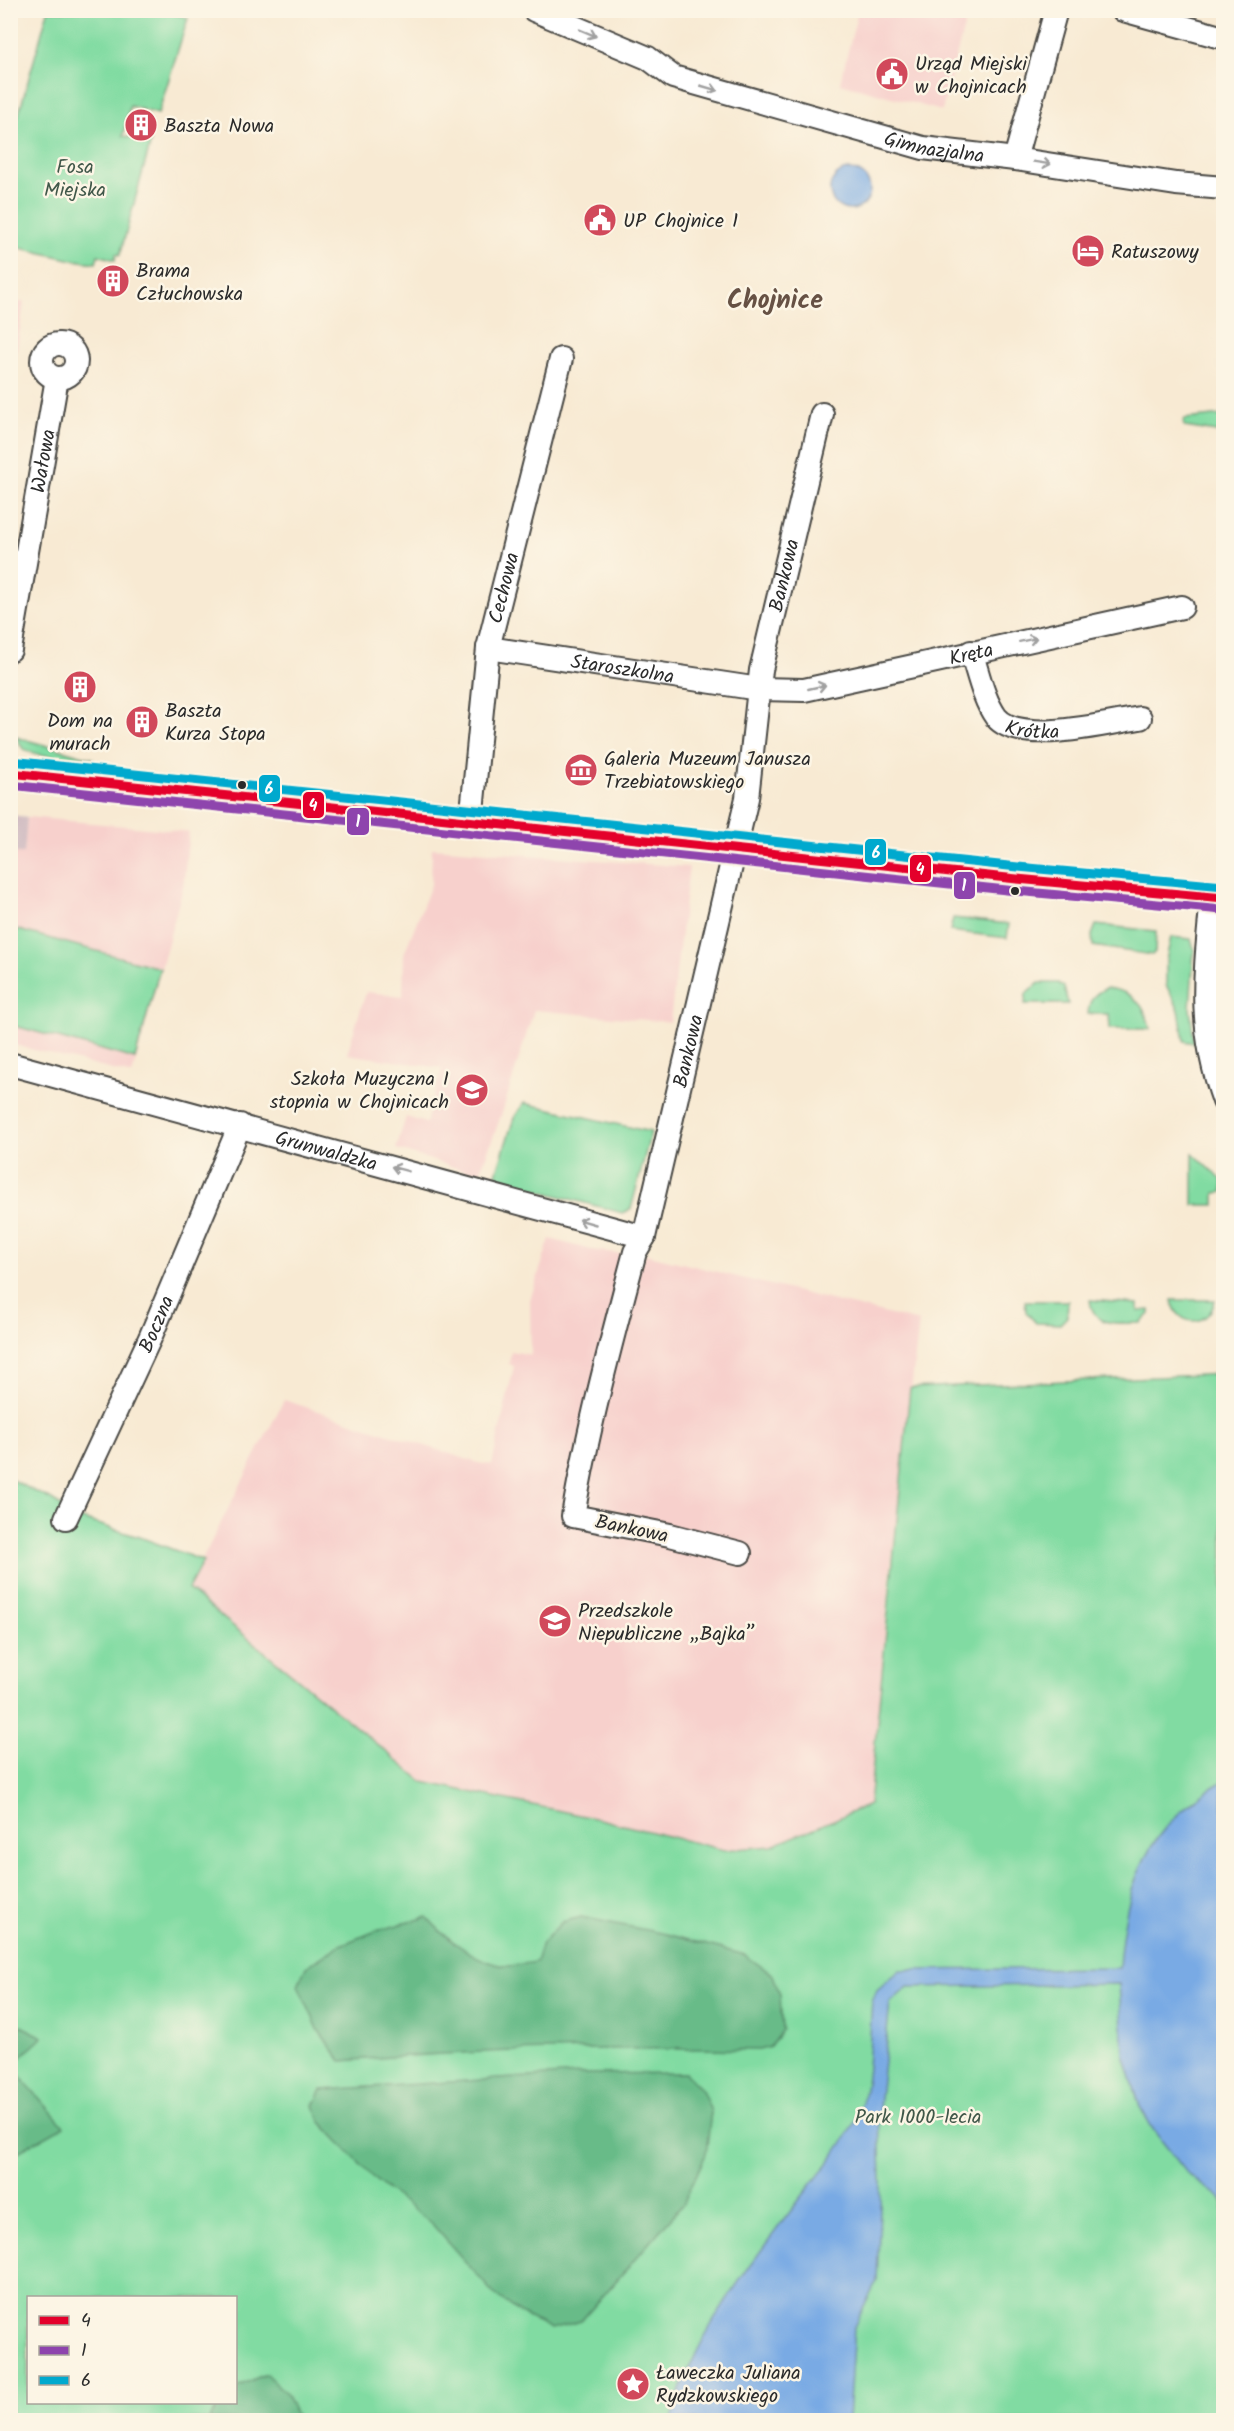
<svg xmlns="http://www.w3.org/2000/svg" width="1234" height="2431" viewBox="0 0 1234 2431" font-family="Kalam,sans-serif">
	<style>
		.built { fill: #f7d0cc }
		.industrial { fill: #d2bec3 }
		.green { fill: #81dba2; stroke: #568366; stroke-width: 1.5; fill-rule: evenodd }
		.forest { fill: #68bb88; stroke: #4a735a; stroke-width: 1.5 }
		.water { fill: #79aae4; stroke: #526a88; stroke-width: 1.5 }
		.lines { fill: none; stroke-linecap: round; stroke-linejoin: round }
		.minor-casing { stroke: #4a4844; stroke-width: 26 }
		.secondary-casing { stroke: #4a4844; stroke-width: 36 }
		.minor { stroke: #fff; stroke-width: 22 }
		.secondary { stroke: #fae7c3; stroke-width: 33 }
		.bus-1-casing { stroke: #fcf5e5; stroke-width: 14 }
		.bus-2-casing { stroke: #fcf5e5; stroke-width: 14 }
		.bus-3-casing { stroke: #fcf5e5; stroke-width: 14 }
		.bus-1 { stroke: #e4002b; stroke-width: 9 }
		.bus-2 { stroke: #8e44ad; stroke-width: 9 }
		.bus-3 { stroke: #00a9ce; stroke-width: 9 }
		.oneway { stroke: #a0a0a0 }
		.bus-dot { fill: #2b2b2b; stroke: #fcf5e5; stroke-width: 2 }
		.labels { text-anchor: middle; stroke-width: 5; stroke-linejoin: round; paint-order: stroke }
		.poi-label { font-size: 20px; fill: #2b2b2b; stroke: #fcf5e5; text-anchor: start }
		.street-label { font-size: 20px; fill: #2b2b2b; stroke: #fcf5e5 }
		.park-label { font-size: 20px; fill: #405749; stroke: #fcf5e5 }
		.district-label { font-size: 26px; font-weight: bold; fill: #665144; stroke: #fcf5e5 }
		.line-badge { stroke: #fcf5e5; stroke-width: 2 }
		.badge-label { font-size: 16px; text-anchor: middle; font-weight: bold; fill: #fff }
	</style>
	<rect width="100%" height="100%" fill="#fcf5e5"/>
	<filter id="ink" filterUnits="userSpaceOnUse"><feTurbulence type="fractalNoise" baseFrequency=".0167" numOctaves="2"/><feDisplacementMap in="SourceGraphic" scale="12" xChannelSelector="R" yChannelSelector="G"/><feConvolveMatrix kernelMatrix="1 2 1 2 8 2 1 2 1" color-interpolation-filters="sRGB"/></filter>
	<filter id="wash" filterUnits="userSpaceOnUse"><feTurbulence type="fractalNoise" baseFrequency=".008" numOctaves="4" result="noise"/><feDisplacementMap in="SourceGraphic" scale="24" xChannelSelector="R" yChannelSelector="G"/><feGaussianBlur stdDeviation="1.35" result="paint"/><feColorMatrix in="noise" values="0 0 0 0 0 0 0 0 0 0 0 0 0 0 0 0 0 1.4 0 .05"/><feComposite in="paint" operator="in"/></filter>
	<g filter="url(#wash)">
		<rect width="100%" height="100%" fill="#f8ead3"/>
		<path class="built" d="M858,11H968L942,111L840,83Z
			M11,302H24L11,388L10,302Z
			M27,817L189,832L183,887L132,1075L11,1044L10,852L24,853Z
			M432,848L689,867L670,1022L534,1010L502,1113L479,1175L396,1149L406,1117L426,1123L442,1068L347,1054L366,992L403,996L404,954L431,885Z
			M550,1239L591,1250L616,1253L641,1262L645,1254L919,1322L890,1573L869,1805L772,1846L724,1850L603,1820L422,1782L187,1589L284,1400L478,1463L492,1465L514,1366L509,1364L511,1351L531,1355L530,1300Z"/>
		<path class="industrial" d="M11,815L27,817L24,854L11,852Z"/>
		<path class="green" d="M48,11H175V14L188,18L158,114L130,106L123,136L151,141L120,255L116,254L115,260L98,255L96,263L73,260L11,246V141Z
			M1223,415V433L1185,427L1183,423L1185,419Z
			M16,737L94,759L40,755L23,749Z
			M953,918L1009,924L1007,938L950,931Z
			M1096,925L1156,931L1155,952L1152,955L1093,946L1092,935Z
			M11,928L160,968L135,1059L11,1025Z
			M1171,937L1191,939L1194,950L1190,1008L1194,1043L1184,1041L1179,1010L1166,985V960Z
			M1223,948L1224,1038L1221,1039L1218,973Z
			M1039,983H1058L1064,987L1068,1004H1025L1026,994Z
			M1107,988C1132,991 1146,1004 1150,1029H1110L1109,1014H1088C1089,1000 1094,993 1107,988Z
			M524,1103L651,1132L631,1209L622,1213L500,1180L496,1174L514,1118Z
			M1193,1153L1223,1181V1192L1215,1193V1205H1193Z
			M1090,1300L1138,1304V1311L1150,1310V1314L1141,1323C1119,1323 1093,1328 1090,1300Z
			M1172,1300H1215C1210,1328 1177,1328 1172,1300Z
			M1025,1301H1068L1067,1317L1060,1324L1036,1323L1026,1312Z
			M1223,1374V2420H11L10,1479L50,1499L82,1519L145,1539L203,1561L188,1589L423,1782L603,1820L724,1850L772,1846L869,1805L910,1388ZM28,2298H236V2402H28Z"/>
		<path class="forest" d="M427,1917C445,1938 479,1964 507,1966C516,1966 527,1963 536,1962L542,1943L562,1922L581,1917L666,1934L745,1955L773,1975L780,1995L782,2030L770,2047L759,2050C619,2047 481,2049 341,2061L319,2031L298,1985L306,1967L340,1945L376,1931Z
			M11,2021L43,2037L11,2066L64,2126L11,2156Z
			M685,2073L702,2090L711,2111L706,2154L683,2204L581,2321L551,2329L522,2314L493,2293L432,2224L375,2180L320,2121L314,2105L322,2090L580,2074Z
			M266,2374L286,2393L298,2420H209L220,2403L236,2402V2387Z"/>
		<path class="water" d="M830 190a20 20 0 1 1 40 0a20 20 0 1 1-40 0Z
			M1223,1781V2200L1187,2173L1154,2131L1140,2107L1124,2055L1119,1984L908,1987L890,2003L879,2109L881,2184L877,2281L854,2327L848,2420H672C690,2341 747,2268 796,2204C817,2177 841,2150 856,2119C871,2088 869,2036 872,2002L877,1990L900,1970L1119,1968C1125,1883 1146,1825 1223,1781Z"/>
	</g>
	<g filter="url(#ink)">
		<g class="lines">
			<defs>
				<g id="minor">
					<path id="s1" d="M534,10L648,58L673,77L923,148L1015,159L1176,184L1224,188"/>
					<path d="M1123,10L1224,38"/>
					<path d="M1015,159L1056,10"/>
					<circle cx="59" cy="361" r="17"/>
					<path id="s2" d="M488,648L759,689L804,690L1182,607"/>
					<path id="s3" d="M10,650L57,378"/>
					<path id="s4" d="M971,652C978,672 983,699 996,717C1019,746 1108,723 1140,718"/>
					<path id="s5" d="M471,822L488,648L561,359"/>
					<path d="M1212,897C1205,973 1197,1027 1224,1101"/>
					<path id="s6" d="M10,1064L644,1237"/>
					<path id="s7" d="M66,1518L150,1338L240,1125"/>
					<path id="s8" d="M740,1553L670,1535L573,1516C588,1427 612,1339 635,1252L644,1237L747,798L761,670L822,414"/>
				</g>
				<path id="secondary" d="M10,773L1017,879L1224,898"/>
			</defs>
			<use href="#minor" class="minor-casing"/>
			<use href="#secondary" class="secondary-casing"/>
			<use href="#minor" class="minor"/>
			<use href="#secondary" class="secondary"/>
			<defs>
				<path id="bus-1" d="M10,773L1017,879L1224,898"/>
				<path id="bus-2" d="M10,785L1016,891L1223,910"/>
				<path id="bus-3" d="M11,761L1018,867L1224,886"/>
			</defs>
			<use href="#bus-1" class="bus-1-casing"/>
			<use href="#bus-2" class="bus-2-casing"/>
			<use href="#bus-3" class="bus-3-casing"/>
			<use href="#bus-1" class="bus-1"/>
			<use href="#bus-2" class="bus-2"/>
			<use href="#bus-3" class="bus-3"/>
		</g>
		<defs><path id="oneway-shaft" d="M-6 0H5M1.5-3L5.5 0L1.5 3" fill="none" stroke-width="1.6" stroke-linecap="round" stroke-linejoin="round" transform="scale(1.5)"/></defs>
		<g class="oneway">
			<use href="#oneway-shaft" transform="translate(588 33) rotate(23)"/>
			<use href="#oneway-shaft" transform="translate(709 88) rotate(16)"/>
			<use href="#oneway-shaft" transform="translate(1042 163) rotate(9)"/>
			<use href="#oneway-shaft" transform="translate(1028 640) rotate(-12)"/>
			<use href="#oneway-shaft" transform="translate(817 687) rotate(-13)"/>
			<use href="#oneway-shaft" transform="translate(400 1169) rotate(-165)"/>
			<use href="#oneway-shaft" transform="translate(587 1222) rotate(-164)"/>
		</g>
	</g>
	<defs>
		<symbol id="civic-disc" viewBox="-11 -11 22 22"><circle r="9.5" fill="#d1495b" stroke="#fcf5e5"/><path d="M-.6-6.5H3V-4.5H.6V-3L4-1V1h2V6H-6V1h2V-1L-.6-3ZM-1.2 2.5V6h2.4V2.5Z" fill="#fff"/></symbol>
		<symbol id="building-disc" viewBox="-11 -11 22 22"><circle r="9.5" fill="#d1495b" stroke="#fcf5e5"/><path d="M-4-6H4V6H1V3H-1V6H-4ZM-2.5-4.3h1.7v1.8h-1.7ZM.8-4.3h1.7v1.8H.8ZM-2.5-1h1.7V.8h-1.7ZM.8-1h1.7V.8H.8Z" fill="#fff"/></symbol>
		<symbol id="hotel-disc" viewBox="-11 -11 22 22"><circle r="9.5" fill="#d1495b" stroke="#fcf5e5"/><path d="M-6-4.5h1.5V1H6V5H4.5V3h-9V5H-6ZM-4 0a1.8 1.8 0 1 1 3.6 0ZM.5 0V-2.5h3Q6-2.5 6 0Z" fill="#fff"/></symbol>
		<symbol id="museum-disc" viewBox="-11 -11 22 22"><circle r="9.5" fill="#d1495b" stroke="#fcf5e5"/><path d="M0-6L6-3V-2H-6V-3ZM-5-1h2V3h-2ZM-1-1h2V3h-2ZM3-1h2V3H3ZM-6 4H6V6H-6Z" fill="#fff"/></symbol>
		<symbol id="school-disc" viewBox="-11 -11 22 22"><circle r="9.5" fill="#d1495b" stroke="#fcf5e5"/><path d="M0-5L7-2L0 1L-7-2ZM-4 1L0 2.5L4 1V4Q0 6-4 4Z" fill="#fff"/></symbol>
		<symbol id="sight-disc" viewBox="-11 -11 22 22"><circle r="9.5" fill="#d1495b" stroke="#fcf5e5"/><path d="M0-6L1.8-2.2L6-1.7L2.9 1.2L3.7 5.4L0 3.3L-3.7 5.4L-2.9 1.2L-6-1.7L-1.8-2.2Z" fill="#fff"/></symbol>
	</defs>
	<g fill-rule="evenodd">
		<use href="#civic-disc" x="873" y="55" width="38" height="38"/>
		<use href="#building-disc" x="122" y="106" width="38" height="38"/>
		<use href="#civic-disc" x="581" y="201" width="38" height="38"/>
		<use href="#hotel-disc" x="1069" y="232" width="38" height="38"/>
		<use href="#building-disc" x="94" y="262" width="38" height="38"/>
		<use href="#building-disc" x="61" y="668" width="38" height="38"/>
		<use href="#building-disc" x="123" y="703" width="38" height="38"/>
		<use href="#museum-disc" x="562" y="751" width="38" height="38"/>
		<use href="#school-disc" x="453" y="1071" width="38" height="38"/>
		<use href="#school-disc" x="536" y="1602" width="38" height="38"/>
		<use href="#sight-disc" x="614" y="2365" width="38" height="38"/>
	</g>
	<g class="bus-dot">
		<circle cx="242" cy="785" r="5"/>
		<circle cx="1015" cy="891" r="5"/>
	</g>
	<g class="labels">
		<g class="poi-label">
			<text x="915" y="70">Urząd Miejski<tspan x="915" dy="23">w Chojnicach</tspan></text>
			<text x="164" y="132">Baszta Nowa</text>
			<text x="623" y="227">UP Chojnice 1</text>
			<text x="1111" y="258">Ratuszowy</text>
			<text x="136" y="277">Brama<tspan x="136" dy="23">Człuchowska</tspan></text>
			<text x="165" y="717">Baszta<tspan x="165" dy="23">Kurza Stopa</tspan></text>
			<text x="80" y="727" text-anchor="middle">Dom na<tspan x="80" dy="23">murach</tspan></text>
			<text x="604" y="765">Galeria Muzeum Janusza<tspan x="604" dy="23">Trzebiatowskiego</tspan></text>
			<text x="449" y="1085" text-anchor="end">Szkoła Muzyczna I<tspan x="449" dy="23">stopnia w Chojnicach</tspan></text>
			<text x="578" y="1617">Przedszkole<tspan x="578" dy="23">Niepubliczne „Bajka”</tspan></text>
			<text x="656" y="2379">Ławeczka Juliana<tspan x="656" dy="23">Rydzkowskiego</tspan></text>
		</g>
		<g class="street-label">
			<text dy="7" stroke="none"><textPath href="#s1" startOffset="426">Gimnazjalna</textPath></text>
			<text dy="7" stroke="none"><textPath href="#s3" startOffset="192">Wałowa</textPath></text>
			<text dy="7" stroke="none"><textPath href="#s8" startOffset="1137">Bankowa</textPath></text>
			<text dy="7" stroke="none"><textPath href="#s5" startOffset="237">Cechowa</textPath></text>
			<text dy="7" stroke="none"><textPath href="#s2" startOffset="490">Kręta</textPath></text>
			<text dy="7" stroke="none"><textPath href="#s2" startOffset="136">Staroszkolna</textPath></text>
			<text dy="7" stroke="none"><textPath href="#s4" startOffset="110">Krótka</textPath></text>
			<text dy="7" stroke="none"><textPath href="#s8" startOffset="651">Bankowa</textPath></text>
			<text dy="7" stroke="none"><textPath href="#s6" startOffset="328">Grunwaldzka</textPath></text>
			<text dy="7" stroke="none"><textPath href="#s7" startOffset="214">Boczna</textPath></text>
			<text transform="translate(632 1528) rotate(12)" y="7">Bankowa</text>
		</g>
		<g class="park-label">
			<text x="75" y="173">Fosa<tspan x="75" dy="23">Miejska</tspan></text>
			<text x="918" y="2123">Park 1000-lecia</text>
		</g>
		<g class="district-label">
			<text x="775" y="308">Chojnice</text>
		</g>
	</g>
	<g class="line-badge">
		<rect x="258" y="774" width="23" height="29" rx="6" fill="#00a9ce"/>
		<rect x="302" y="791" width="23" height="28" rx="6" fill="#e4002b"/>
		<rect x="346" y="807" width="24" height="29" rx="6" fill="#8e44ad"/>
		<rect x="864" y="838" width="23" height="28" rx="6" fill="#00a9ce"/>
		<rect x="909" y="854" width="23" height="29" rx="6" fill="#e4002b"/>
		<rect x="953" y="871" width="23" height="29" rx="6" fill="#8e44ad"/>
	</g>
	<g class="badge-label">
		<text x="269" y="794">6</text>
		<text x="313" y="811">4</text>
		<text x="358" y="827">1</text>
		<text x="876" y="858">6</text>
		<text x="920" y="875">4</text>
		<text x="964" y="891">1</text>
	</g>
	<rect width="1234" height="2431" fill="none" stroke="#fcf5e5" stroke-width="36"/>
	<rect x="27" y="2296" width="210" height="108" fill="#fcf5e5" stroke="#a8a49b" stroke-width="1.5"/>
	<rect x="39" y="2316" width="30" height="9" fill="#e4002b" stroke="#a8a49b" stroke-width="1.5"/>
	<text x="81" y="2326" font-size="18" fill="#2b2b2b">4</text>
	<rect x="39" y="2346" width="30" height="9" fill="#8e44ad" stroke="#a8a49b" stroke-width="1.5"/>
	<text x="81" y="2356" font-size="18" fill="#2b2b2b">1</text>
	<rect x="39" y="2376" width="30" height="9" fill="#00a9ce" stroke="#a8a49b" stroke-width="1.5"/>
	<text x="81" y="2386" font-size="18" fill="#2b2b2b">6</text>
</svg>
